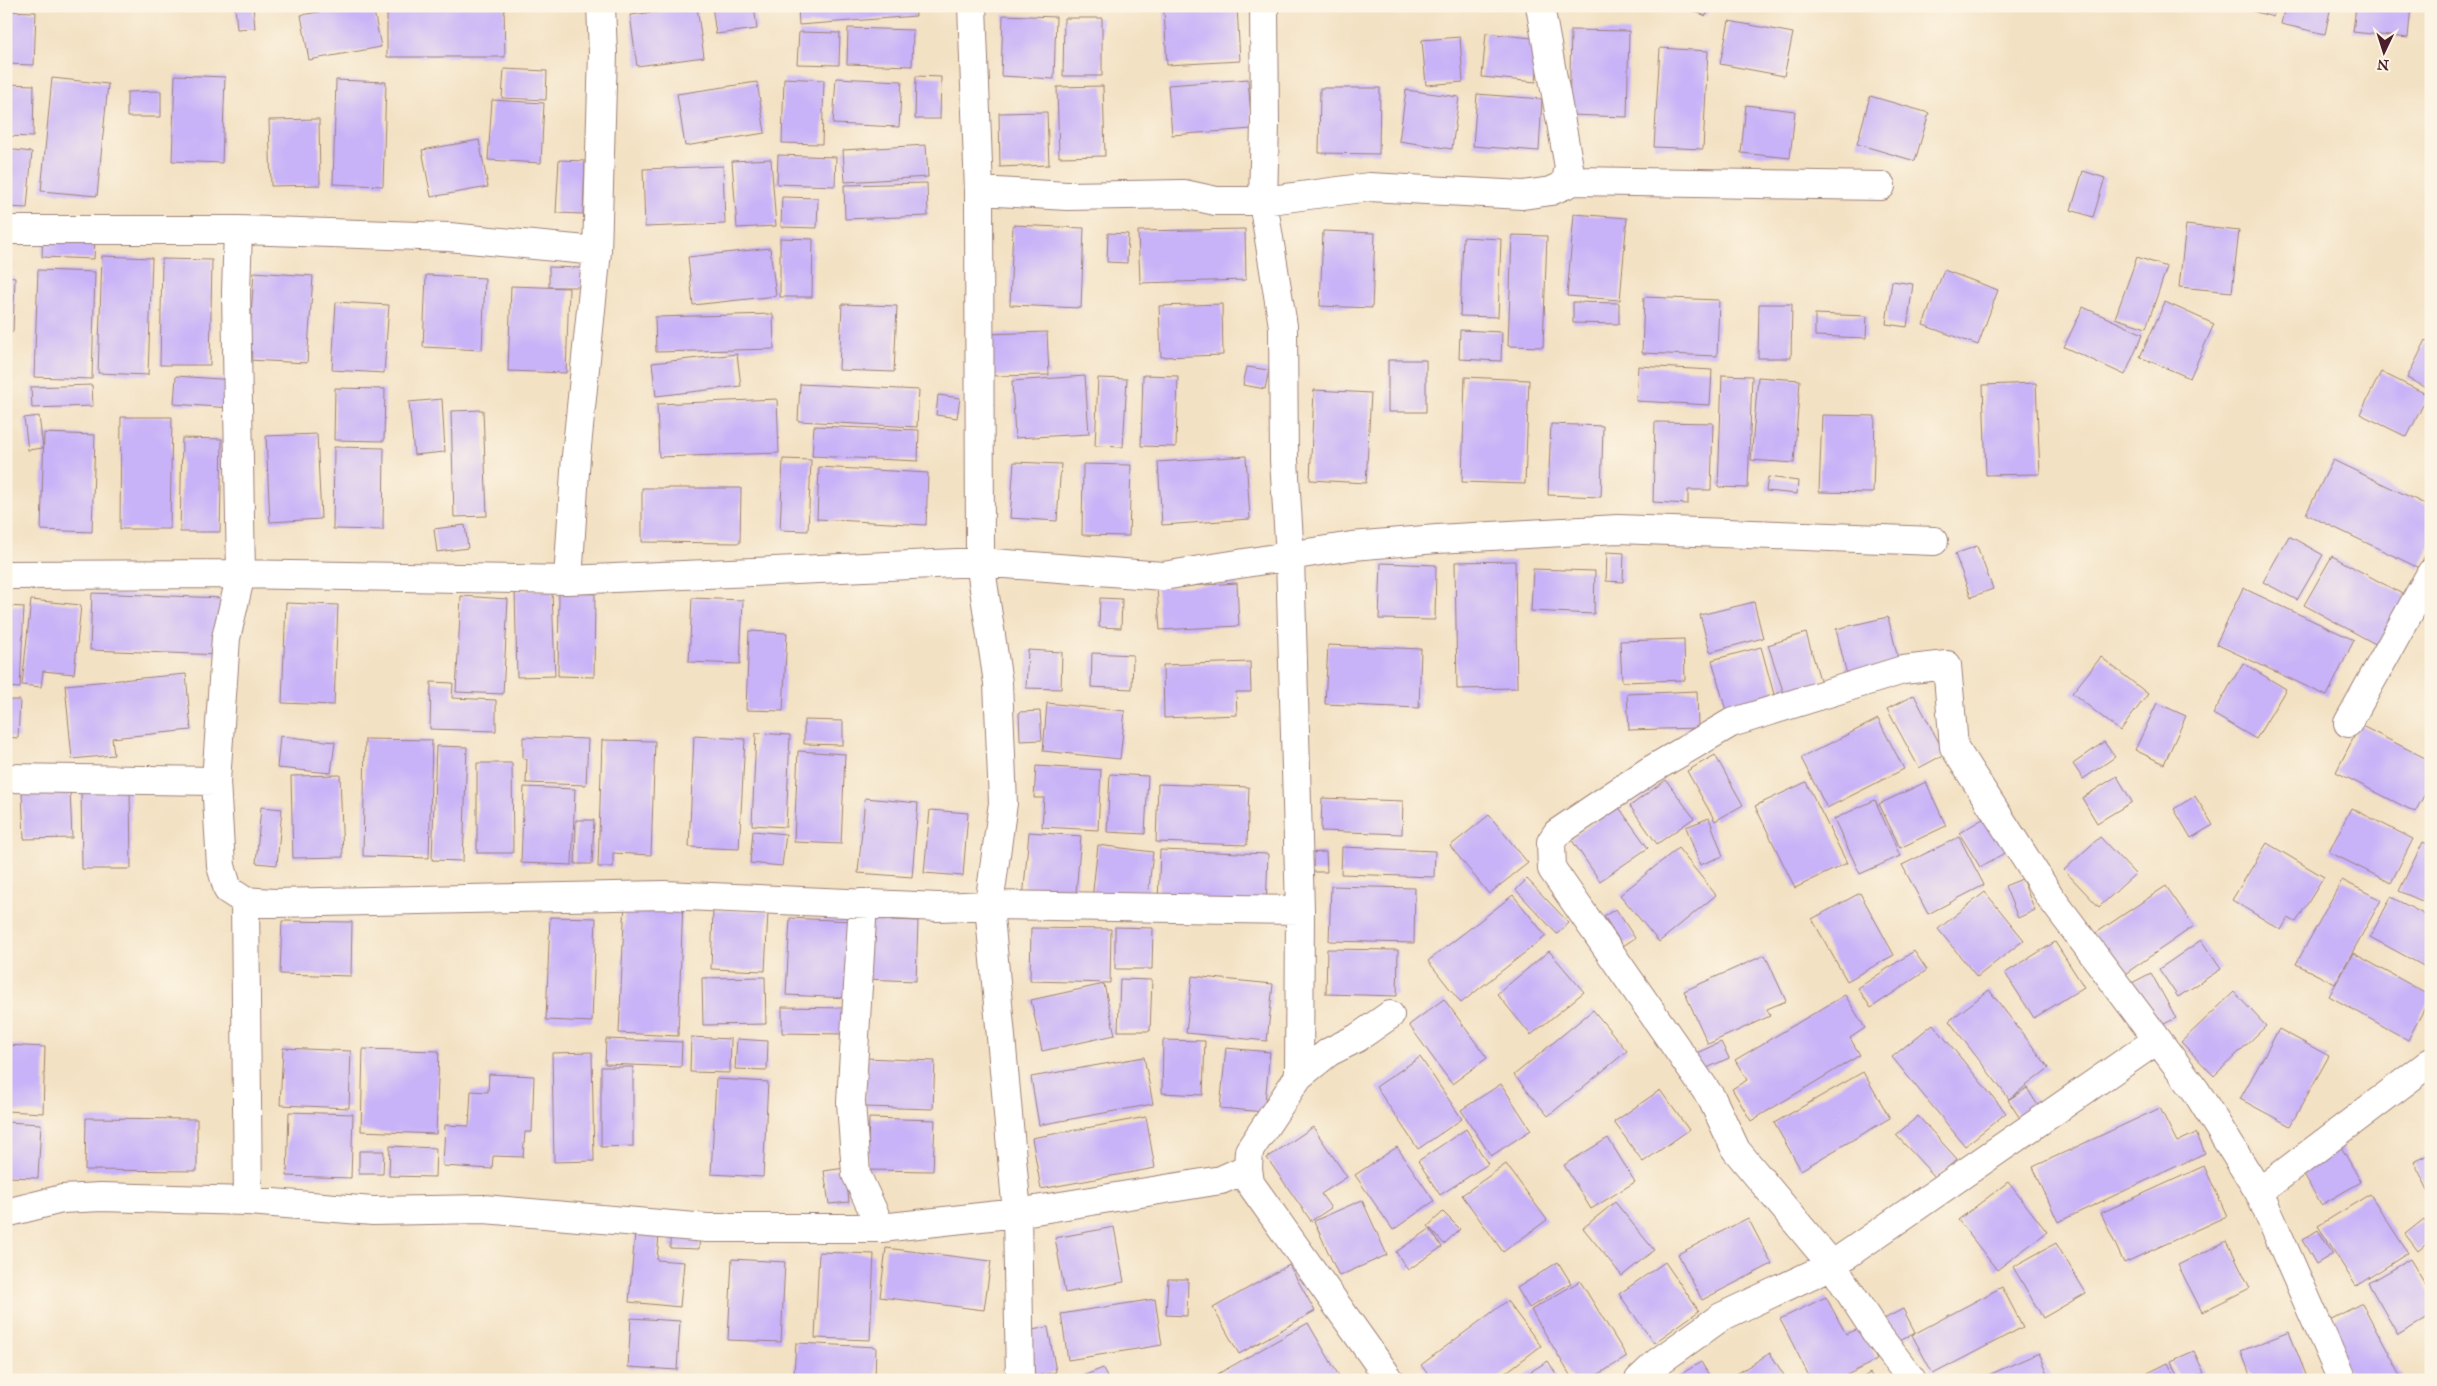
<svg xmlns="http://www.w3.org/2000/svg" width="2437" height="1386" viewBox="0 0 2437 1386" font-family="'IM FELL Great Primer',serif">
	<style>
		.building { fill: #c8b2f8 }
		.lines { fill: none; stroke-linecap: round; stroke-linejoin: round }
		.minor-casing { stroke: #9e8077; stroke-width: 30 }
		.minor { stroke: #fff; stroke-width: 28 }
	</style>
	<rect width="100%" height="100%" fill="#fcf5e5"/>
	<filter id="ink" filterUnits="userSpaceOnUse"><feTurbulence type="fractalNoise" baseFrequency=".02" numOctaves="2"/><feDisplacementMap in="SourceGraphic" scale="10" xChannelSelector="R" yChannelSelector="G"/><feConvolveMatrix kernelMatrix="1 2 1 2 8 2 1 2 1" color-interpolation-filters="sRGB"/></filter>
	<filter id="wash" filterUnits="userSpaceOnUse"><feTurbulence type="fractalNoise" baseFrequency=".0096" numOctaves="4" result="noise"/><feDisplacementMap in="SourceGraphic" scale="20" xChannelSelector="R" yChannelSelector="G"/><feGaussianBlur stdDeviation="1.12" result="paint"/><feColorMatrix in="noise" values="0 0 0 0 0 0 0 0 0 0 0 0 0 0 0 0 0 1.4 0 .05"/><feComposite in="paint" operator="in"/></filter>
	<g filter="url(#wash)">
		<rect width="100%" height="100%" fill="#f3e1c3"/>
		<g id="blocks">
			<path class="building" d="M235,6H253L255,28L237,29Z
				M353,6H373L381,47L309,60L301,15Z
				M387,6H504L505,57H387Z
				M712,6H754L757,29L716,34Z
				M798,6H915L916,16L799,25Z
				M1237,6L1240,61L1167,65L1164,10Z
				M1681,6H1710L1706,16Z
				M2236,6H2276L2273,17Z
				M2285,6H2331L2325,34L2281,24Z
				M2356,6H2411L2408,38L2353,32Z
				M697,7L704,57L637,66L630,15Z
				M6,11L36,12L34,65L6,64Z
				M1003,15L1056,17L1054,79L1001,76Z
				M1064,18H1102V76H1063Z
				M1729,21L1793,33L1784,76L1720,64Z
				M848,28L913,30L912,66L847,64Z
				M1571,30L1629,31L1627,117L1569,115Z
				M799,32L840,33L839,65L797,64Z
				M1486,33L1540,39L1536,82L1482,77Z
				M1460,37L1463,82L1426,85L1422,40Z
				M1660,48L1708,51L1703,149L1654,147Z
				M504,69L547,71L546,100L502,98Z
				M175,75L225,77L222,163L172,161Z
				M916,76L941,77L940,119H915Z
				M52,78L108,84L97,196L41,191Z
				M784,78L824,80L822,144L782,143Z
				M836,78L902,81L899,127L833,124Z
				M1248,79L1252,129L1172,135L1168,85Z
				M336,80L386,82L383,186L333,184Z
				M757,82L765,133L685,146L677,94Z
				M6,84L34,85L33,137L6,136Z
				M1103,86L1105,156L1059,157L1057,87Z
				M1320,88H1380L1379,154L1319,153Z
				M1406,90L1459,97L1452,149L1399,141Z
				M161,91V117H127V92Z
				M1477,94L1542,99L1539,151L1473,146Z
				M1870,96L1929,113L1915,161L1857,144Z
				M492,100L544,103L541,163L488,160Z
				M1746,105L1795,111L1790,158L1741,153Z
				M1047,112L1049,165L1000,167L999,113Z
				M319,119L320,185L271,186L269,120Z
				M479,140L488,187L431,197L422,150Z
				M926,145L928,177L845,182L843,150Z
				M6,149L32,152L27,208L6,207Z
				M778,155L836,157L835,186L777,184Z
				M771,159L776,226L737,228L732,161Z
				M559,160L585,161L583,214L556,213Z
				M723,166L725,224L645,227L643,169Z
				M2083,171L2105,178L2093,217L2071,210Z
				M927,183L928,216L845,219L844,185Z
				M782,197L818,198L817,228L781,227Z
				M1574,214L1627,218L1620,300L1567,296Z
				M1013,225L1084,228L1081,308L1010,305Z
				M2186,225L2239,231L2232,292L2179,287Z
				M1245,229L1246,280L1140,283L1138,231Z
				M1323,231L1375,233L1372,308L1320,306Z
				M1108,233L1128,234L1127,263L1107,262Z
				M43,235L95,238L94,259L42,257Z
				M1512,235L1547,236L1543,347L1508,346Z
				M1463,237L1501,239L1498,317L1460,316Z
				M780,238L813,239L812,297H780Z
				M770,248L776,296L693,305L688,257Z
				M102,256L152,258L148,375L98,373Z
				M2137,257L2167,267L2146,328L2115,318Z
				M162,259L212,260L210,365H160Z
				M549,267L582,268V287H549Z
				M38,270L95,272L92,379L34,377Z
				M1944,270L1998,290L1978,345L1923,325Z
				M254,272L313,276L307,363L248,360Z
				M426,275L485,278L482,350L423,347Z
				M6,276L15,277L13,332H6Z
				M1892,281L1913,284L1907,327L1886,324Z
				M511,286L569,288L566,373L508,371Z
				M1644,297L1719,300L1717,356L1642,353Z
				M336,302L389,305L384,373L332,370Z
				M1573,302L1619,303V324L1573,323Z
				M2165,302L2214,324L2190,378L2140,357Z
				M842,304L897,306L894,372L839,370Z
				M1222,304L1223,355L1161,357L1159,306Z
				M1759,304H1792L1791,358H1758Z
				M2083,307L2143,334L2125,375L2064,347Z
				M773,314L774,349L656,352L655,317Z
				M1815,314L1867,316L1866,338L1815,336Z
				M1460,330L1502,332L1501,361L1459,359Z
				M1047,332L1049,375L989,376L988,334Z
				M2426,340L2431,342V390L2407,378Z
				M737,354L741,386L656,396L652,363Z
				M1388,360H1426V412H1388Z
				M1638,366L1712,370L1710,405L1636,401Z
				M1247,367L1269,370L1265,389L1243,385Z
				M2381,372L2428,395L2407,437L2360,414Z
				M1143,375L1178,376L1176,447L1141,446Z
				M1722,375L1752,376L1748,488L1718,487Z
				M176,376L233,380L231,408L174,404Z
				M1085,376L1089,434L1015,438L1012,381Z
				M1465,377L1529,380L1525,484L1462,482Z
				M1758,377L1800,380L1794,463L1751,460Z
				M1098,378L1127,379L1123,447L1095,446Z
				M2036,383L2040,474L1986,475L1983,385Z
				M800,384L919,390L917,427L798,421Z
				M92,385L93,406L32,408L31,387Z
				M335,388L385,389L384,441L334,440Z
				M1314,390L1371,393L1366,483L1310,480Z
				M938,395L960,398L957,418L936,415Z
				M442,399L445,452L414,455L409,402Z
				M777,399L779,453L659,457L657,404Z
				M483,410L487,516L454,517L451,411Z
				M1822,415L1875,416L1873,493L1819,492Z
				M39,416L43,448L28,450L24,418Z
				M121,417H172L170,529H120Z
				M1655,422L1713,423L1711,490H1688V504L1653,502Z
				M1551,424L1603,426L1601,497L1548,495Z
				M814,426L919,430L918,461L812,456Z
				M44,433L95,435L92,532L41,530Z
				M317,434L321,519L270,522L266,436Z
				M182,438L222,439L220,532H180Z
				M334,447L384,448L383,530L333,529Z
				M1246,456L1250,519L1162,525L1158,462Z
				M783,459L811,460L808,531L780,530Z
				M2333,460L2431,507V543L2419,568L2306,514Z
				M1014,462L1061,464L1057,521L1010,518Z
				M1083,464L1131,465L1129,536L1082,535Z
				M819,467L928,473L926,525L817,519Z
				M1768,477L1798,481L1797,494L1766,491Z
				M642,488H741L740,543L642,542Z
				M465,525L468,548L437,552L434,529Z
				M2289,536L2323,555L2297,600L2263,582Z
				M1977,546L1993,589L1971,597L1955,554Z
				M1607,552L1624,553L1623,582L1606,581Z
				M2332,556L2406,596L2379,646L2304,605Z
				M1515,561L1517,688L1457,689L1455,562Z
				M1381,563L1436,565L1435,620L1379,619Z
				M1533,569L1595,571L1594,614L1531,611Z
				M1237,583L1239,626L1160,630L1157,588Z
				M2243,588L2354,640L2327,696L2216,644Z
				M552,590L555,676L517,677L515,591Z
				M92,593L223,598L221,655L90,650Z
				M559,593L595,594L594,677L558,676Z
				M461,596L508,599L503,694L456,692Z
				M692,598L743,600L740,664L689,662Z
				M1100,598L1122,599L1121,628L1099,627Z
				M31,600L81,605L74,674L43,671L41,687L22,685Z
				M1754,602L1763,638L1710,652L1700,615Z
				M286,603L338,605L334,705L282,703Z
				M6,606L24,607L20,688L6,687Z
				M1888,617L1899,663L1847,675L1836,629Z
				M749,631L787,633L783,711L746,710Z
				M1806,633L1821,683L1784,694L1768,645Z
				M1684,639L1685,680L1622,682L1620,641Z
				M1328,645L1421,649L1419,708L1325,704Z
				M1761,647L1775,698L1726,711L1712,660Z
				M1028,650L1062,652L1061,689L1026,688Z
				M1092,653L1133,655L1132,689L1091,687Z
				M2101,657L2148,694L2120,731L2072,693Z
				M1250,662L1251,692H1236L1237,715L1164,718L1163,665Z
				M2243,663L2286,689L2256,739L2213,714Z
				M186,674L191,730L112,738L114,755L72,759L65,685Z
				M431,682L453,683L452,698L496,700V731L430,729Z
				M1697,691L1698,728L1629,730L1627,694Z
				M1914,695L1945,754L1919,768L1887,709Z
				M6,700H20L18,738L6,737Z
				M1047,703L1125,711L1120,759L1043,751Z
				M2157,703L2186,716L2164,764L2135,750Z
				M1040,711L1042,740L1020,741L1019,712Z
				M1878,719L1904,769L1827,808L1801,758Z
				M804,720L843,721V745L804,744Z
				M2360,725L2431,761V783L2415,812L2336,772Z
				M756,733L790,735L786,827L752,825Z
				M280,736L335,742L331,773L277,768Z
				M694,736L745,739L739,849L689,847Z
				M523,737L588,739L586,785L526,783L527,759H523Z
				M365,739L432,740L429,858L363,856Z
				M602,740L655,741L651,855L613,853V867H598Z
				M2104,742L2115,757L2083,779L2073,764Z
				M436,746L467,747L463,861L432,860Z
				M798,751L845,754L841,844L794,842Z
				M1715,755L1743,805L1715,821L1687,771Z
				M477,763H512L513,853H477Z
				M1036,766L1101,770L1098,830L1042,827L1044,798H1034Z
				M1110,774L1148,776L1145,834L1107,832Z
				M340,775L343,857L293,858L291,776Z
				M2117,776L2132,802L2097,823L2082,798Z
				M1666,780L1694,818L1657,844L1630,806Z
				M1806,782L1847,863L1795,888L1755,806Z
				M1926,782L1946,826L1900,848L1879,804Z
				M1158,784L1249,787L1247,845L1156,842Z
				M524,787L575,789L572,865L521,863Z
				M81,788H130L131,869H82Z
				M70,790L72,838L24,839L22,792Z
				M2195,796L2213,825L2191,838L2174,809Z
				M865,798L918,803L912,877L858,873Z
				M1322,798L1403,801L1402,834L1321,831Z
				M1875,800L1900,856L1860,874L1834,819Z
				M1618,806L1648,848L1600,881L1571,839Z
				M261,807L282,809L277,865L256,863Z
				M2351,808L2413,839L2391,883L2329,852Z
				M930,810L968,813L963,876L924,873Z
				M1489,815L1528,863L1489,894L1450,846Z
				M1988,816L2008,851L1980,867L1959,833Z
				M1709,818L1723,856L1700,865L1686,827Z
				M576,820H594L592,864H575Z
				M753,831L786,834L782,866L750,863Z
				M1029,832L1081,836L1075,904L1023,899Z
				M1959,837L1984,885L1928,914L1902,865Z
				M2100,837L2135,874L2099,907L2064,870Z
				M2423,842L2431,846V905L2399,891Z
				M2267,843L2324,877L2296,922L2288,918L2281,930L2232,900Z
				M1098,845L1153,852L1147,905L1092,899Z
				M1342,847L1435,851L1434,877L1341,874Z
				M1678,848L1716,895L1659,942L1620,895Z
				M1160,850L1268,854L1266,907L1158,903Z
				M1326,852L1327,872H1306L1305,853Z
				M1527,879L1569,923L1557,934L1516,890Z
				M2022,879L2035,910L2018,918L2005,886Z
				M2342,880L2381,900L2335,984L2296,964Z
				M1331,886L1415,888L1414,943L1329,941Z
				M2166,886L2194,926L2122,976L2093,935Z
				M1985,892L2024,940L1977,977L1938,929Z
				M1860,893L1894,955L1847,981L1812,919Z
				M1513,895L1546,936L1461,1003L1428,961Z
				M2391,897L2431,918V970L2370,937Z
				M625,900L683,902L678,1036L619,1033Z
				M1616,909L1635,938L1623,946L1604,916Z
				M713,910L768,912L765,971L711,969Z
				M550,917L596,918L592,1022L546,1020Z
				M790,918L852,921L849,998L786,995Z
				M866,919L918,921L916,981L864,979Z
				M282,921L352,922L351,976L280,974Z
				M1115,927L1153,928L1152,969H1115Z
				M1031,928L1111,929L1110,983L1030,981Z
				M2201,940L2221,969L2178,997L2159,969Z
				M2055,942L2084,987L2034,1018L2005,973Z
				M1327,949L1398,950L1397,996L1326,994Z
				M1549,951L1584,992L1531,1035L1497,994Z
				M1914,951L1927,970L1871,1008L1858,988Z
				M2353,953L2431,996L2408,1040L2329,996Z
				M1765,955L1786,1001L1767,1009L1770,1016L1708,1044L1684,991Z
				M2151,973L2176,1018L2154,1029L2130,984Z
				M1192,976L1273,984L1267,1041L1186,1033Z
				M765,977L766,1024L703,1025L702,978Z
				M1120,979L1152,980L1150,1031H1118Z
				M1104,984L1115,1035L1042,1051L1031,1000Z
				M1989,990L2049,1068L2009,1099L1949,1021Z
				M2234,992L2266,1026L2214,1076L2181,1042Z
				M1845,995L1865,1028L1850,1038L1860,1055L1751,1121L1732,1089L1747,1080L1735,1060Z
				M1444,999L1487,1058L1452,1084L1409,1025Z
				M782,1007L847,1008L846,1034L782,1033Z
				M1593,1010L1627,1051L1548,1116L1514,1075Z
				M1933,1024L2006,1113L1965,1146L1892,1057Z
				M2279,1029L2329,1056L2290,1126L2240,1099Z
				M691,1037L731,1039L730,1073L690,1072Z
				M606,1039L682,1042L681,1067L605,1064Z
				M737,1039L768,1041L767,1070L735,1069Z
				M1163,1040L1205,1041L1203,1095L1162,1093Z
				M1721,1042L1729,1058L1698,1072L1690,1056Z
				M6,1045L45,1047L43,1113L6,1111Z
				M283,1048L351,1051L349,1108L280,1105Z
				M1226,1048L1270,1052L1264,1112L1220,1108Z
				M363,1049L439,1051L436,1134L361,1131Z
				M592,1052L594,1161L554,1162L552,1053Z
				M1144,1057L1153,1104L1039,1125L1031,1077Z
				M1420,1057L1462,1119L1418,1149L1376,1087Z
				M866,1058L935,1061L933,1109L865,1107Z
				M601,1067H633V1146L601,1147Z
				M1863,1072L1890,1118L1801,1170L1774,1123Z
				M489,1074L534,1076L532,1132H525L523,1157L493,1156L492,1169L443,1166L445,1125L469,1126L471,1091L488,1092Z
				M716,1079L768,1082L763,1177L711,1174Z
				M1501,1084L1531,1130L1491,1156L1461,1110Z
				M2027,1088L2042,1112L2023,1123L2008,1100Z
				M1660,1090L1689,1130L1643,1162L1614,1122Z
				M2160,1108L2177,1142L2196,1133L2205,1153L2058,1222L2033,1167Z
				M289,1112L353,1114L351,1178L287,1176Z
				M1918,1116L1957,1159L1936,1178L1896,1135Z
				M1146,1117L1155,1168L1041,1189L1032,1138Z
				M86,1118L197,1119V1171L85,1170Z
				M869,1118L935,1120L933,1171L867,1170Z
				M6,1122L41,1124L38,1178L6,1177Z
				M1313,1127L1347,1177L1321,1194L1331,1208L1311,1221L1267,1158Z
				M1466,1129L1488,1164L1440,1195L1418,1161Z
				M1608,1138L1635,1182L1591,1209L1564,1165Z
				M2340,1145L2361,1182L2321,1205L2300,1168Z
				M390,1146L436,1148L435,1177L389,1176Z
				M1397,1147L1434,1201L1393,1230L1355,1175Z
				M359,1151H384L383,1174H359Z
				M2431,1154V1196L2414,1162Z
				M1506,1164L1547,1220L1503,1252L1462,1195Z
				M2204,1166L2227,1216L2124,1263L2101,1213Z
				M845,1168L849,1202L829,1204L824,1171Z
				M2008,1182L2047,1232L1997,1270L1958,1220Z
				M2370,1194L2408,1253L2356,1286L2318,1226Z
				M1362,1200L1387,1255L1339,1276L1314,1221Z
				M1615,1202L1654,1250L1622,1276L1583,1228Z
				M1443,1212L1460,1229L1444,1244L1428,1226Z
				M1748,1218L1772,1264L1702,1300L1678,1254Z
				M2424,1219L2431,1228V1240L2418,1251L2405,1234Z
				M1114,1227L1124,1282L1065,1293L1055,1238Z
				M1430,1229L1442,1247L1408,1270L1396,1252Z
				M670,1230L700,1232L699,1249L670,1248Z
				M2318,1230L2333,1254L2316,1264L2302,1240Z
				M635,1233L659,1235L657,1260L684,1262L680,1307L629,1302Z
				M2227,1241L2250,1288L2202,1312L2178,1265Z
				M2056,1243L2086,1293L2043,1318L2013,1267Z
				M886,1248L991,1261L984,1310L880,1297Z
				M819,1252L874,1254L870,1340L815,1338Z
				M732,1259L785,1262L781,1342L728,1340Z
				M2410,1259L2431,1294V1316L2398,1335L2368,1283Z
				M1558,1262L1571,1283L1529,1308L1517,1288Z
				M1665,1262L1699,1311L1654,1343L1619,1294Z
				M1289,1265L1315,1311L1239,1354L1213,1308Z
				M1168,1279H1188L1187,1316L1166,1315Z
				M1580,1281L1627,1357L1589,1380H1573L1531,1310Z
				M2002,1287L2023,1327L1933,1374L1912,1335Z
				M1826,1297L1846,1334L1861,1328L1877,1360L1837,1380H1811L1780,1319Z
				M1155,1299L1162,1345L1068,1360L1061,1314Z
				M1507,1301L1541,1346L1496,1380H1432L1421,1365Z
				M2362,1303L2403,1380H2354L2324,1323Z
				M1903,1309L1915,1332L1897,1342L1884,1319Z
				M631,1318L680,1321L677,1370L628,1367Z
				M1308,1323L1339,1376L1332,1380H1218L1216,1375Z
				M1048,1327L1056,1372L1035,1376L1027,1331Z
				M2289,1332L2308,1380H2252L2241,1351Z
				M796,1343L876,1347L875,1378L794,1374Z
				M2194,1351L2204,1373L2188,1380H2180L2171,1361Z
				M1770,1353L1787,1380H1727Z
				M2039,1353L2051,1380H1985L1984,1377Z
				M1548,1361L1560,1380H1517Z
				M1701,1362L1712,1380H1671Z
				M2168,1363L2176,1380H2139L2138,1378Z
				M1103,1368L1108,1380H1073Z
				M1870,1373L1874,1380H1859Z
				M629,1376L692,1378V1380H628Z"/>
		</g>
	</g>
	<g filter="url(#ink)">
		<use href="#blocks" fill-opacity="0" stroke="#9e8077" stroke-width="1"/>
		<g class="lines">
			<defs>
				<path id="minor" d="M972,6L979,191L980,562L998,683L1003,803L989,905L1017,1213L1020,1380
					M1264,6L1265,124L1263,201L1283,326L1284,460L1290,557L1300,910L1299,1076L1249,1151L1248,1168L1250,1183L1390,1380
					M1574,181L1881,186
					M979,191L1067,196L1184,194L1216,201H1263L1369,187L1523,195L1551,191L1574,181L1567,176L1569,167L1540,6
					M6,230H238L449,237L597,251
					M238,230L236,292L241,574L226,638L216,781L221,866L228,890L245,901L274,903L664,895L939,907L989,905L1300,910
					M6,575L241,574L568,580L980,562L1163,576L1352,546L1437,539L1618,529L1934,541
					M568,580L576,456L597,251L603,53L601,6
					M2348,723L2431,573
					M6,778L216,781
					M245,901L248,1201
					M863,903L851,1102L856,1174L881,1228
					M1299,1076L1329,1052L1357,1038L1390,1015
					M2259,1192L2431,1062
					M6,1213L62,1199L101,1197L248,1201L373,1211L484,1209L707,1228H881L1017,1213L1221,1180L1248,1168
					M1639,1380L1658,1362L1721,1317L1832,1265L2157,1040
					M1912,1380L1877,1334L1832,1265L1736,1150L1712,1099L1552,869L1551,842L1557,833L1649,771L1731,723L1903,670L1947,665L1954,747L2051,898L2196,1091L2259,1192L2342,1380"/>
			</defs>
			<use href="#minor" class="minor-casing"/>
			<use href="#minor" class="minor"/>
		</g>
	</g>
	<rect width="2437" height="1386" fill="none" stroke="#fcf5e5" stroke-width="25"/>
	<g transform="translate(2384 52) rotate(184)" stroke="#fcf5e5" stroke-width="4" paint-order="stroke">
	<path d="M0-4L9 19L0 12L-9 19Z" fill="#4a1f2b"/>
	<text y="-8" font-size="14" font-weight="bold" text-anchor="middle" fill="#4a1f2b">N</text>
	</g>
</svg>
